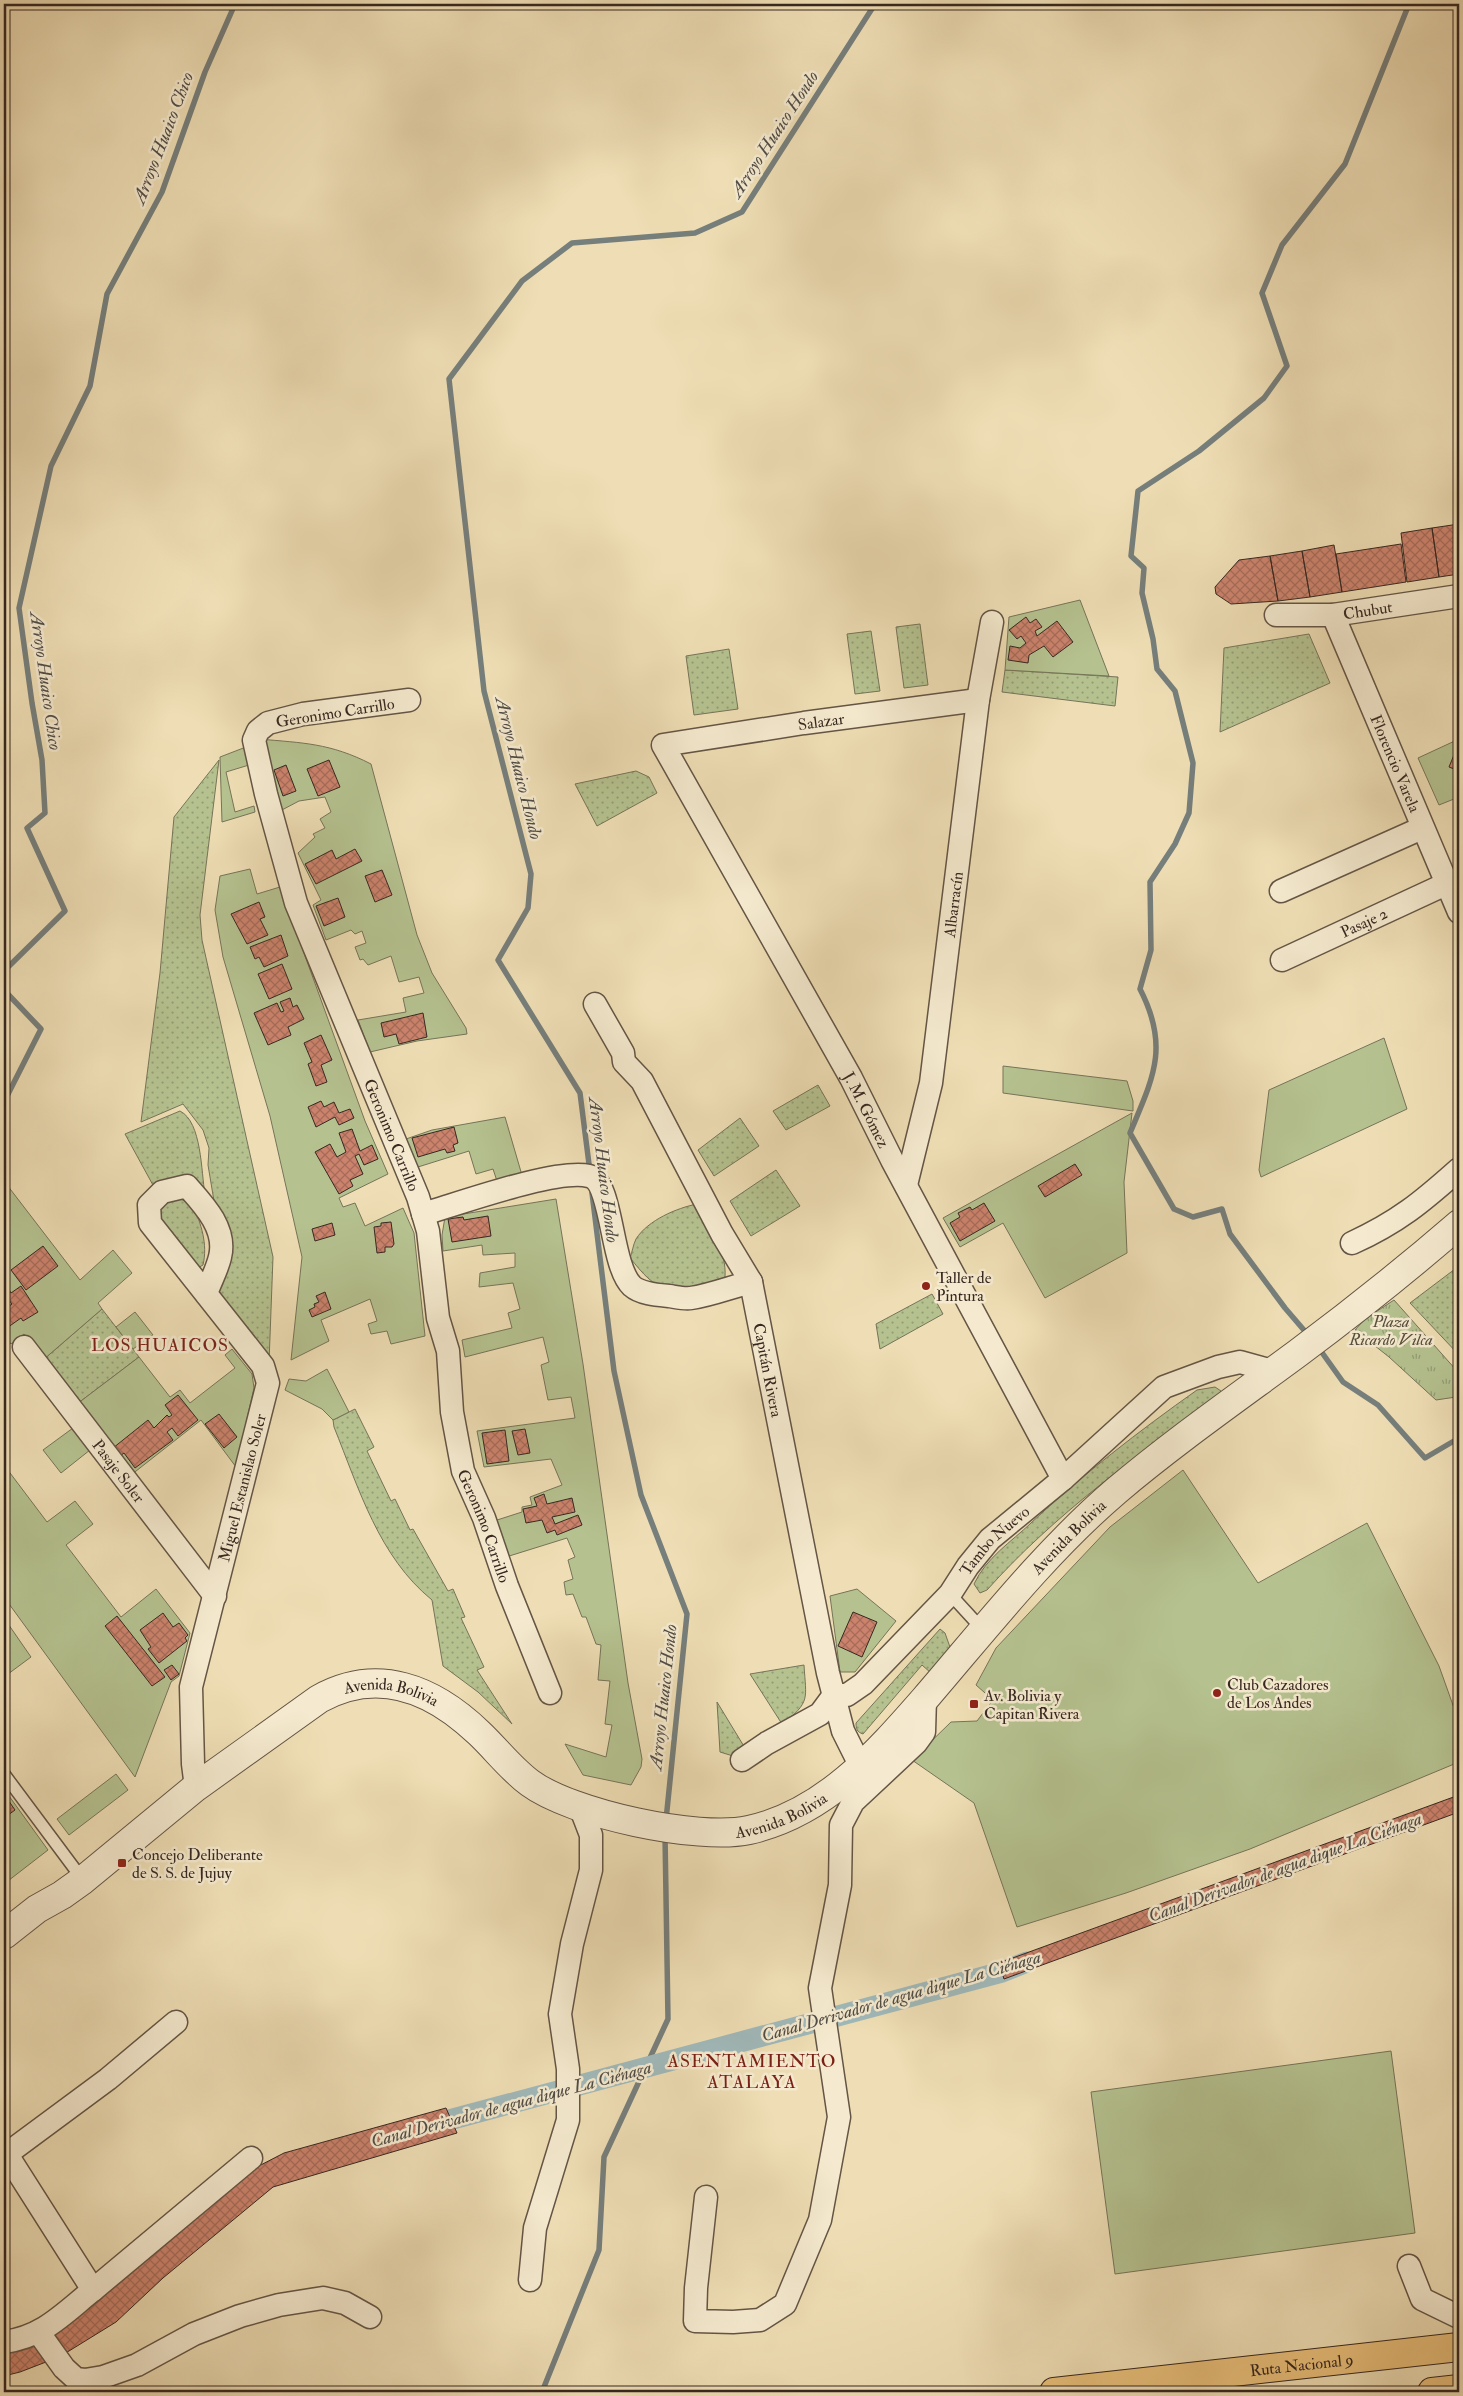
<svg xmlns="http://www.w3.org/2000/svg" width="1463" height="2396" viewBox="0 0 1463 2396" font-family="'IM FELL Double Pica',serif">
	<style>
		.grass { fill: url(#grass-dots); stroke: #767458 }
		.park { fill: url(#park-tufts); stroke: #767458 }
		.garden { fill: #b5c290; stroke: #767458 }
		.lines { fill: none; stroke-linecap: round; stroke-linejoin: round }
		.stream { stroke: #767f7c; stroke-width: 5.5 }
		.canal { stroke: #a0b9ba; stroke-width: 21 }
		.building { fill: url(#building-cross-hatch); stroke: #362720 }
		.service-casing { stroke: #645545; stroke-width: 14 }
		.minor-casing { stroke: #645545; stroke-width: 25 }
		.tertiary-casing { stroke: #645545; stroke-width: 30 }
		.motorway-casing { stroke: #362720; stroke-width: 30 }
		.service { stroke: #f5eacf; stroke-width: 11 }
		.minor { stroke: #f5eacf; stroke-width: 22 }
		.tertiary { stroke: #f5eacf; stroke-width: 28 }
		.motorway { stroke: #e8bf7a; stroke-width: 28 }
		.poi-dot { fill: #8f2418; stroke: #f5eacf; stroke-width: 2 }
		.labels { text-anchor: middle; stroke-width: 5; stroke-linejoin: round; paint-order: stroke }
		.street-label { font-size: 16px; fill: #362720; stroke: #f5eacf }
		.poi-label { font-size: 16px; fill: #362720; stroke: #f5eacf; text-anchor: start }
		.park-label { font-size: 16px; font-style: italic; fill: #564e3c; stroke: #f5eacf }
		.water-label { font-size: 18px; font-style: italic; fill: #504c46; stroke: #f5eacf }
		.neighbourhood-label { font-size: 18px; letter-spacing: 1px; fill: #7a1f14; stroke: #f5eacf }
	</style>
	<defs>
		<pattern id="grass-dots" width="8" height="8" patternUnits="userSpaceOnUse" patternTransform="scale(1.25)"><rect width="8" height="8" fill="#b5c290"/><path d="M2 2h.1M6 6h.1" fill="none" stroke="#949e75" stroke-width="1.8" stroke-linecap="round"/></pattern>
		<pattern id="park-tufts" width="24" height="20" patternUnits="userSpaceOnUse" patternTransform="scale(1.25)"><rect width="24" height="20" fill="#b5c290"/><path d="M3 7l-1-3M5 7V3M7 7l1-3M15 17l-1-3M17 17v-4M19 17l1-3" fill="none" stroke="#949e75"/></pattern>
		<pattern id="building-cross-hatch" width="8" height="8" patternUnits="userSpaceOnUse" patternTransform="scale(1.25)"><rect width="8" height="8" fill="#cc836d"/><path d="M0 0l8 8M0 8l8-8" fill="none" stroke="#a66b59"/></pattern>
	</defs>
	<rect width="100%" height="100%" fill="#efdeb5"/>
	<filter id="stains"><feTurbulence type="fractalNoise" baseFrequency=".004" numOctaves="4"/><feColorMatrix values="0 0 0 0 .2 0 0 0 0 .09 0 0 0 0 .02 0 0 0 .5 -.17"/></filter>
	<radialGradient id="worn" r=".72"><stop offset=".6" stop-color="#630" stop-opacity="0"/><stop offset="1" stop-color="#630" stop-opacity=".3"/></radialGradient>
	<path class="grass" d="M920,624L928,685L904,688L896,627Z
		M871,631L880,691L855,694L847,634Z
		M1309,634L1330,683L1220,732L1224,648Z
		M729,649L738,709L694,715L686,656Z
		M1005,670L1118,677L1115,706L1002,692Z
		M219,760L200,915L202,940L273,1257L269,1363L217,1298L214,1201L208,1165L209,1148L203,1130L183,1104L141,1122L160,973L174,817Z
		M636,771L649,777L657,793L597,826L575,784Z
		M818,1085L830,1106L786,1130L773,1111Z
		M180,1111C202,1122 201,1172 205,1194L154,1187L125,1134Z
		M740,1118L759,1146L714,1176L698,1150Z
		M776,1170L800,1206L751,1236L730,1201Z
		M176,1197L193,1205C201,1224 208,1244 203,1265L196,1269L157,1218L156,1207Z
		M697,1204C709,1226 727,1251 725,1277C705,1288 668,1296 649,1279C642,1273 636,1265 630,1258C632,1253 633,1245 636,1239C648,1220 677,1208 697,1204Z
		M1459,1266V1355L1410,1303Z
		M932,1294L943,1314L880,1349L876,1324Z
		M102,1309L139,1357L77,1404L43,1360Z
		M1215,1387L1221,1391L1219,1397C1137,1455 1054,1515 987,1590L980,1593L974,1584C986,1558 1011,1542 1031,1523C1082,1475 1139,1431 1197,1390Z
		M355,1409L374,1447L367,1451L391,1501L395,1499L410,1530L413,1529L448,1591L453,1589L465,1617L461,1618L484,1667L477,1670L512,1724L478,1692L443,1666L432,1600C379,1557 359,1489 334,1427L333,1420Z
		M940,1629L945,1633L951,1650L931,1673L922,1665L863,1734C857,1732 856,1729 856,1723Z
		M804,1665C806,1699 811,1702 782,1724L750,1674Z
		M717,1702L745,1748L733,1756L720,1752Z"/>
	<path class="park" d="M1394,1300L1457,1371L1456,1397L1436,1400L1389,1357L1355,1330L1365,1319Z"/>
	<path class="garden" d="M1080,600L1109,676L1005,670L1009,617Z
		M259,739C303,743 330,743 371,764L417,935L432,973L466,1028L467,1034L417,1041L370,1052L358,1020L406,1012L403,998L424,993L419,977L399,982L391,956L368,965L363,959L360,960L355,947L366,943L362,931L355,934L351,930L326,940L313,905L321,900L298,853L315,837L313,834L325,828L320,819L331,812L325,797L299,801L280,811Z
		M1459,739V797L1439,805L1418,758Z
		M246,747L249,765L226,772L235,812L254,806L255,812L222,822L220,757Z
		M250,869L257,894L280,887L365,1121L388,1174L339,1198L343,1207L355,1203L365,1226L403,1208L414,1233L425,1336L391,1344L387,1331L371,1334L368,1324L377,1321L370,1299L321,1320L329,1341L291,1360L302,1257L270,1116L223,957L215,910L220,876Z
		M1384,1038L1407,1109L1261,1177L1259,1170L1269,1090Z
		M1003,1066L1127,1081L1133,1101V1111L1003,1093Z
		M1132,1113L1124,1182L1127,1253L1045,1298L1003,1223L960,1247L943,1218Z
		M505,1117L526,1189L502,1196L493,1169L476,1174L469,1151L418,1167L406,1139L432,1130Z
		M4,1181L80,1280L113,1250L132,1273L98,1303L102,1309L43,1360L24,1334L11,1344L4,1335Z
		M556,1199L583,1364L628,1683L642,1759L641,1767L631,1785L583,1775L565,1744L606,1757L612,1725L605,1724L610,1681L598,1680L601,1645L596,1644L586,1617H582L573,1594L566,1595L564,1582L573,1579L568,1560L575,1557L567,1538L506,1557L494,1521L522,1512V1507L532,1505L530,1497L562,1485L551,1459L484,1467L477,1431L575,1418L571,1397L548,1400L541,1365L549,1362L543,1337L465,1357L462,1340L512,1328L508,1313L520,1309L513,1283L479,1287L480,1273L515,1267V1253L483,1255L482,1245L443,1251L442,1235L445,1217Z
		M135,1312L153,1335L133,1349L116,1327Z
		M232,1349L252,1374L254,1388L236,1467L201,1420L131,1475L77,1404L139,1357L170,1397L180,1390L190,1403L235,1368L225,1355Z
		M327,1369L349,1412L333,1420L322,1409L285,1390L289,1379L306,1381Z
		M73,1428L90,1450L61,1473L43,1450Z
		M4,1465L47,1522L75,1501L93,1524L66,1545L121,1617L156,1589L190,1633L179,1676L171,1682L135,1777L4,1597Z
		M1183,1470L1258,1583L1367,1523L1439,1666L1459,1722V1762L1250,1849L1126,1893L1017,1927L974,1803L912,1760L951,1722L977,1721L993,1700L976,1685L996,1648L1110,1527Z
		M857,1589L896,1621L855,1672H840L830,1596Z
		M4,1618L31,1657L4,1677Z
		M116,1774L128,1790L69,1835L57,1819Z
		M4,1789L48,1850L4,1884Z
		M1391,2051L1415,2233L1115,2274L1091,2092Z"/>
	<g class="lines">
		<path class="stream" d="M4,971L65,911L27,828L45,813L42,760L32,703L19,608L51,466L90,386L107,294L162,192L205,72L235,4
			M4,990L41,1029L4,1102
			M590,1172L580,1093L498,960L528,908L531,874L484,691L449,379L522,281L572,243L695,233L742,212L875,4
			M592,1193L614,1371L641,1495L687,1614L666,1820
			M1309,1336L1285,1308L1230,1234L1222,1209L1193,1217L1174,1209L1130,1133C1153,1078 1170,1047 1140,989L1151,950L1150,882L1175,844L1189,813L1193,763L1175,691L1157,669L1153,639L1142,593L1144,568L1131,556L1138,491L1199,451L1264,398L1287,366L1262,293L1282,245L1345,164L1409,4
			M1318,1347L1343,1382L1378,1405L1425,1458L1459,1438
			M542,2392L599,2250L604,2157L668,2019L665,1835"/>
		<path class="canal" d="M423,2127L1002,1972L1027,1962"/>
	</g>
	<path class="building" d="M1459,524V574L1439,577L1432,528Z
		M1432,528L1439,577L1407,582L1401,533Z
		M1401,544L1406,582L1342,592L1336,554Z
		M1334,545L1342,592L1310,597L1302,551Z
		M1302,551L1310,597L1278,601L1270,556Z
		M1270,556L1278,601L1231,604L1216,594L1215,587L1239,560Z
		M1026,617L1030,623L1036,619L1042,627L1035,631L1037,636L1057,621L1073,642L1053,657L1044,646L1029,655L1028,663L1008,660L1010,646L1020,648L1026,643L1021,636L1017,639L1009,630Z
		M1456,750L1459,751V771L1449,767Z
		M329,760L340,787L318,796L307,769Z
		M286,765L296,791L283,796L274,770Z
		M355,849L362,861L316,884L305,864L332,850L336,859Z
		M382,870L392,895L375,902L365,876Z
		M338,898L345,917L324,926L316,906Z
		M259,902L265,917L260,919L268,935L247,944L231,914Z
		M281,935L288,956L264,967L259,957L255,959L250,947Z
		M282,964L292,989L269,999L258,974Z
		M290,998L293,1007L297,1005L304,1019L288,1027L291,1035L268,1045L254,1013L277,1003L281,1012L284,1011L280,1002Z
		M423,1013L427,1037L399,1044L396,1034L384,1037L381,1023Z
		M321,1035L332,1060L321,1065L327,1082L316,1086L308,1064L312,1062L304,1043Z
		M321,1101L324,1107L334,1102L339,1113L350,1109L354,1118L339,1125L335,1117L316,1127L308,1107Z
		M454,1127L458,1143L453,1145L455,1151L447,1153L445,1149L418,1157L412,1138Z
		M352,1129L360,1151L372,1145L378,1159L364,1165L359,1154L355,1156L363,1174L350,1180L353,1186L339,1194L315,1152L330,1144L337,1157L346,1152L339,1133Z
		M1075,1164L1082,1175L1045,1197L1038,1186Z
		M984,1203L995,1221L960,1241L950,1223L960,1217L958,1213L970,1207L972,1210Z
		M488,1216L491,1236L452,1242L448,1219L463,1217L464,1220Z
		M391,1222L394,1244L392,1247H385V1252L377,1253L374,1227L381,1226V1223Z
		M332,1223L335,1235L315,1241L312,1229Z
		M43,1246L58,1266L26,1290L11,1270Z
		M4,1281L11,1293L21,1286L38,1312L23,1321L21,1318L4,1330V1310L12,1304L8,1299L4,1301Z
		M325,1292L331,1309L312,1317L309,1310L315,1307L314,1304L319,1302L316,1296Z
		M178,1395L198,1420L178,1436L172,1428L167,1432L173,1440L135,1468L124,1453L120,1456L113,1448L148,1420L154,1428L167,1415L169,1417L172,1415L165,1405Z
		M219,1414L237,1437L224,1448L205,1424Z
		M525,1429L530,1453L518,1455L512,1431Z
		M505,1430L509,1461L487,1464L482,1433Z
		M544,1494L547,1504L572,1498L575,1512L552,1517L555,1524L578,1515L582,1525L557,1535L555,1530L547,1533L542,1520L526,1523L523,1509L537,1506L534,1498Z
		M853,1612L877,1622L862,1657L838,1646Z
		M163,1613L173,1627L179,1623L188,1635L185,1638L187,1641L159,1663L148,1649L151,1647L140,1630Z
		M117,1616L165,1677L152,1686L105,1626Z
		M172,1665L179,1674L171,1680L164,1670Z
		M4,1794L15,1810L4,1818Z
		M1459,1795V1812L1004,1979L999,1963Z
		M446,2108L457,2133L273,2187L163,2278L116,2322L69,2351L46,2362L20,2372L4,2376V2351L59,2330L149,2258L253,2169L284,2153Z"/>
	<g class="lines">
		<defs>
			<path id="service" d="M950,1594L983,1630
				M4,1774L83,1880"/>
			<g id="minor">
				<path id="s1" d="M1276,615H1333L1459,596"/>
				<path id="s2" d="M1333,615L1459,912"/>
				<path id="s3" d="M409,700L303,714L268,723L258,731L254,740L266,794L296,903L418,1197L428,1231L438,1318L448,1351L452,1412L463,1471L484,1518L507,1586L550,1693"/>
				<path id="s4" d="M978,700L804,723L663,745L851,1078L892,1160L1063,1479"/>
				<path d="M1281,891L1422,828"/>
				<path id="s5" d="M1282,960L1446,884"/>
				<path id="s6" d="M595,1004L623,1053L624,1062L642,1081L722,1234L751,1282L828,1673L843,1731L861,1767"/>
				<path id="s7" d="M906,1185L931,1083L978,700L992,622"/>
				<path d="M423,1214C458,1204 557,1168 589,1176C613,1181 610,1265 632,1286C641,1294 658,1295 669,1296C676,1297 684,1299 691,1298C711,1295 731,1287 751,1282"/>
				<path d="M1352,1243C1398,1222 1422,1202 1459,1169"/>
				<path id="s8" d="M24,1347L215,1596"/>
				<path id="s9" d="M742,1760L767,1743L820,1714L834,1695H847L863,1684L950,1594L968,1566L990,1539L1063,1479L1164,1387L1218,1367L1240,1362L1272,1371"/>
				<path id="s10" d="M196,1787L193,1764L191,1687L268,1383L263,1366L150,1223L149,1205L162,1192L187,1186C204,1205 227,1229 220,1257C217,1270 210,1282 206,1294"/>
				<path d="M4,2150L93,2290L251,2158"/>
				<path d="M4,2156L108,2079L176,2022"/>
				<path d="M706,2197L696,2288L695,2321L733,2322L760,2320L785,2304L820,2220L839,2117L820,1988L840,1885L841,1825L853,1802L916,1743L924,1732L925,1698"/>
				<path d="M1409,2266L1422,2299L1459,2317"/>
				<path d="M530,2280L535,2228L568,2120V2069L560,2014L572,1944L591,1870V1835L581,1809"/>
				<path d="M39,2333L64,2368L76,2379L85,2380L103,2377L137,2365L194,2334L240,2316L279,2305L323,2298L345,2303L370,2317"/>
				<path d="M4,2342C43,2337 63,2314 93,2290"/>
			</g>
			<g id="tertiary">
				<path id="s11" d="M4,1935L37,1909L62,1895L83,1880L196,1787L319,1699C378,1666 433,1689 479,1733C496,1749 511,1769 530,1783C572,1814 698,1841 749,1830C826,1813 879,1751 928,1695C988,1625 1046,1551 1116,1491C1174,1442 1237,1398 1298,1353C1353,1312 1407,1269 1459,1224"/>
			</g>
			<g id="motorway">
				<path id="s12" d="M1054,2392L1459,2347"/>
				<path d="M1432,2392L1459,2389"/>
			</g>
		</defs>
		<use href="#service" class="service-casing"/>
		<use href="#minor" class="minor-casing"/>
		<use href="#tertiary" class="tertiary-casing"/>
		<use href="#motorway" class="motorway-casing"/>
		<use href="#service" class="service"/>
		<use href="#minor" class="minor"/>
		<use href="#tertiary" class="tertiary"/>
		<use href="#motorway" class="motorway"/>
	</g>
	<g class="poi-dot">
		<circle cx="926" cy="1286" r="5"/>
		<circle cx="1217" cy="1693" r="5"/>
		<rect x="969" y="1699" width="10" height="10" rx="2.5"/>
		<rect x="117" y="1858" width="10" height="10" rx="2.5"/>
	</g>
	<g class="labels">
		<g class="street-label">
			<text dy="6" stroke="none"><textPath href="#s1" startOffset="92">Chubut</textPath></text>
			<text transform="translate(335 712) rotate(-9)" y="6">Geronimo Carrillo</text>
			<text transform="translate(821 721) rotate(-8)" y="6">Salazar</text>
			<text dy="6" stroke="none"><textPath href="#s2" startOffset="161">Florencio Varela</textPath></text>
			<text dy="6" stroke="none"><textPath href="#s7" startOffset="285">Albarracín</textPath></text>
			<text dy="6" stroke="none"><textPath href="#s5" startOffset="90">Pasaje 2</textPath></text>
			<text dy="6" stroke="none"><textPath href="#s4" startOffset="736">J. M. Gómez</textPath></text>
			<text dy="6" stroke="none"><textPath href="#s3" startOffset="585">Geronimo Carrillo</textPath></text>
			<text dy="6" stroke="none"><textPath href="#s6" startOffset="410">Capitán Rivera</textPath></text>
			<text dy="6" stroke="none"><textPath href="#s8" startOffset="156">Pasaje Soler</textPath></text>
			<text dy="6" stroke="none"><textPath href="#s10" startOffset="306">Miguel Estanislao Soler</textPath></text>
			<text dy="6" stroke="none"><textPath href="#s3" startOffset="990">Geronimo Carrillo</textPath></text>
			<text dy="6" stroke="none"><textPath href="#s11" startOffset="1310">Avenida Bolivia</textPath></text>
			<text dy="6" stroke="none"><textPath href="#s9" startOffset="342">Tambo Nuevo</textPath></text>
			<text dy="6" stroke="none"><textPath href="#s11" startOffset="470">Avenida Bolivia</textPath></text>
			<text dy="6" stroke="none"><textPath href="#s11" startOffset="905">Avenida Bolivia</textPath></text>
			<text dy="6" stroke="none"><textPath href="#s12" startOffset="249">Ruta Nacional 9</textPath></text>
		</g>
		<g class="poi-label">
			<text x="936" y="1283">Taller de<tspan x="936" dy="18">Pintura</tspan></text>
			<text x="1227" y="1690">Club Cazadores<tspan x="1227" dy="18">de Los Andes</tspan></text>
			<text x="984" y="1701">Av. Bolivia y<tspan x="984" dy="18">Capitan Rivera</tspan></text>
			<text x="132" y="1860">Concejo Deliberante<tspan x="132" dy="18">de S. S. de Jujuy</tspan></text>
		</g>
		<g class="park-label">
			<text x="1391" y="1327">Plaza<tspan x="1391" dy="18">Ricardo Vilca</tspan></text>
		</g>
		<g class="water-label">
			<text transform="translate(774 134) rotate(-57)" y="6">Arroyo Huaico Hondo</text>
			<text transform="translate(163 138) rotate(-69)" y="6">Arroyo Huaico Chico</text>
			<text transform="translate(46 681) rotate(82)" y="6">Arroyo Huaico Chico</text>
			<text transform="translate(519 768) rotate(76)" y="6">Arroyo Huaico Hondo</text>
			<text transform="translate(604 1170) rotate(83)" y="6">Arroyo Huaico Hondo</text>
			<text transform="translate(663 1697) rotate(-84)" y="6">Arroyo Huaico Hondo</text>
			<text transform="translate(1285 1867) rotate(-20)" y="6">Canal Derivador de agua dique La Ciénaga</text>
			<text transform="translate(901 1996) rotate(-16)" y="6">Canal Derivador de agua dique La Ciénaga</text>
			<text transform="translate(511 2104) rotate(-15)" y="6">Canal Derivador de agua dique La Ciénaga</text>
		</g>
		<g class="neighbourhood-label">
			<text x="160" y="1351">LOS HUAICOS</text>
			<text x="752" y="2067">ASENTAMIENTO<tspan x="752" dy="21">ATALAYA</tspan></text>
		</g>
	</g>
	<rect width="1463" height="2396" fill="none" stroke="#efdeb5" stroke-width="20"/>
	<rect x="5" y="5" width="1453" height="2386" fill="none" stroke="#362720" stroke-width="2.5"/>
	<rect x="10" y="10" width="1443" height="2376" fill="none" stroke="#362720"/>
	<rect width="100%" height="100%" filter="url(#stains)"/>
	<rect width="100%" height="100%" fill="url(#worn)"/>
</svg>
